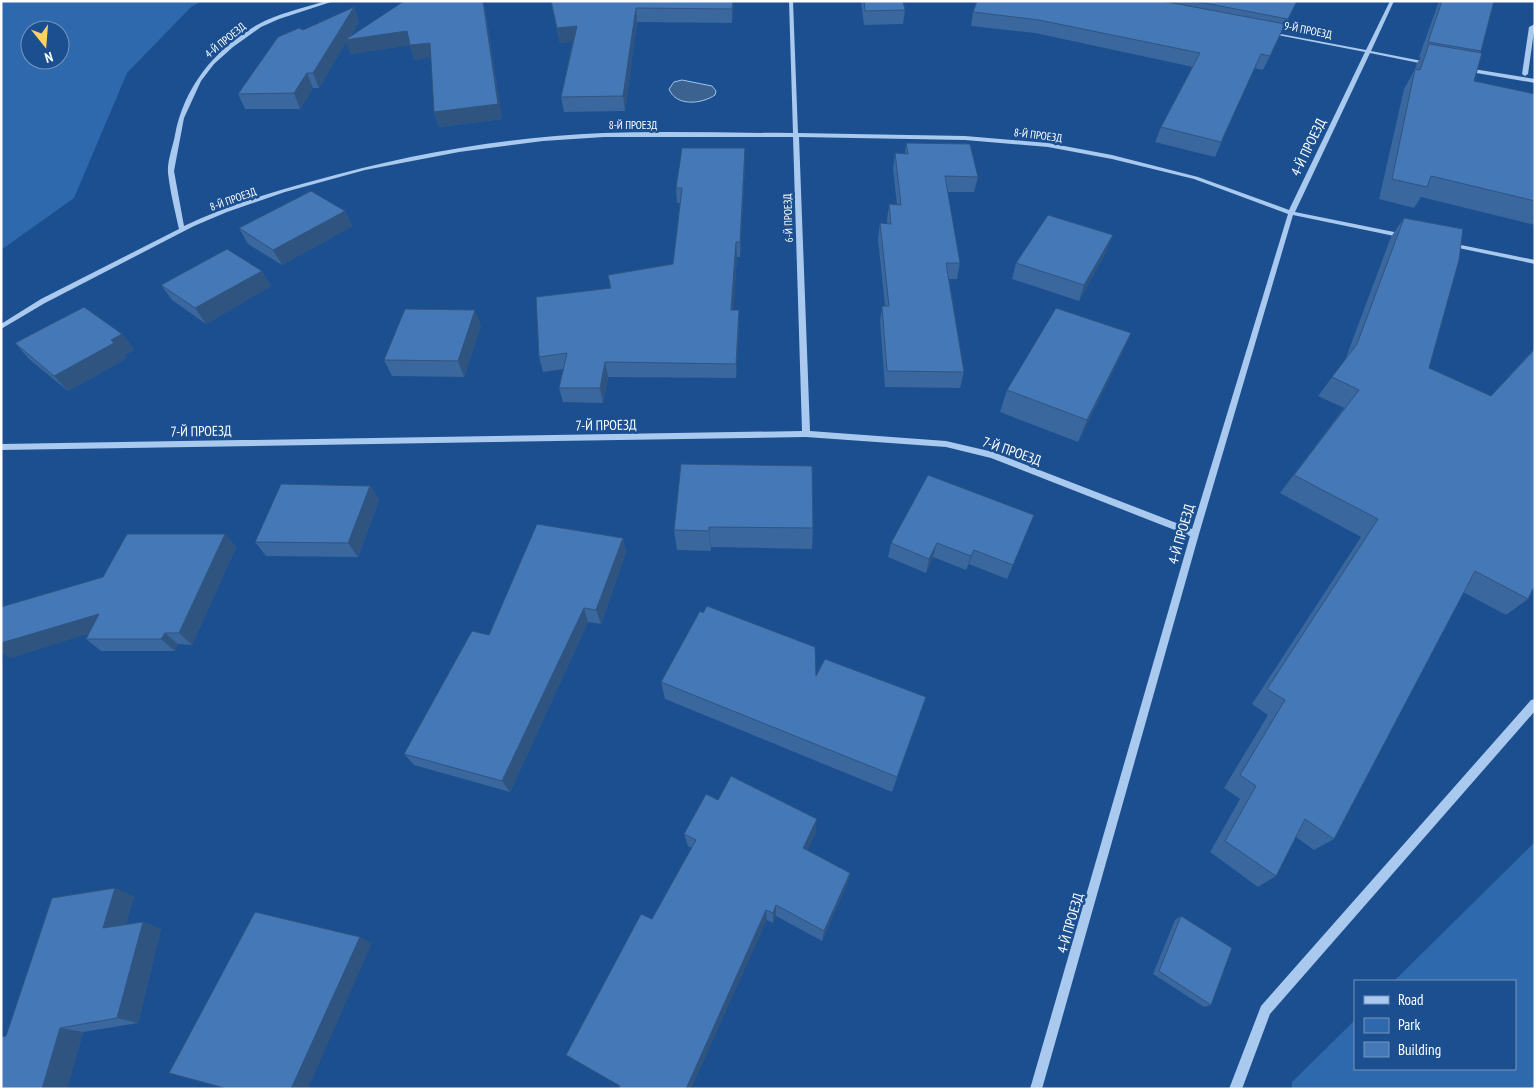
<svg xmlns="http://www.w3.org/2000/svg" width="1536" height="1090" viewBox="0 0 1536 1090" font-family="'PT Sans Narrow',sans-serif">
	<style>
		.green { fill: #2e69ad; fill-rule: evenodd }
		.water { fill: #3c6290; stroke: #9cc4f0 }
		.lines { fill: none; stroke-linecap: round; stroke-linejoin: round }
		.minor { fill: #a9c9ee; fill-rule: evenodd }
		.wall { fill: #3a679d }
		.shaded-wall { fill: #305480 }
		.building { fill: #4478b7; stroke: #305480 }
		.labels { text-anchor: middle; stroke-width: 5; stroke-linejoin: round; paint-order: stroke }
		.far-street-label { font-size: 11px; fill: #fff; stroke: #1b4f8f }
		.street-label { font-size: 14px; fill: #fff; stroke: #1b4f8f }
	</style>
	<rect width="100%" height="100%" fill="#1b4f8f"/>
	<path class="green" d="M1,1H203L191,7L127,73L74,198L1,250ZM30,30H60V60H30Z
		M1535,842V1089H1292V1082L1355,1020V1069H1515V981H1394Z"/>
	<path class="water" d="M682,80L712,86L716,91L715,95C702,104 676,107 669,89L674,82Z"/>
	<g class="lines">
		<path class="minor" d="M326,1H334L279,19L261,27L233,47L214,64L201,81L184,118L174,171L184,226C225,206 269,193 313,181C407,154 506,137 603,133C666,131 730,133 793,133L789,1H793L798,133L965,136L1048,143L1112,155L1198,177L1289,210L1365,52L1268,33L1270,32L1366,50L1390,1H1394L1371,51L1432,63L1429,65L1370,53L1295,212L1404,234L1407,236L1404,238L1293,215L1199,534L1042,1089H1030L1190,536L991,458L946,447L806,437L1,450V444L802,431L793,137H604L543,141L459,152L365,170L285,192L227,212L194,226L45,303L1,329V324L41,299L179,229C175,211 170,191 168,173C167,161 173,146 175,135C184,87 215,49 257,25C278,13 304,8 326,1ZM799,137L965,140L1048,147L1112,159L1194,179L1288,214L1192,529L993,452L946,441L810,431Z
			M1535,24L1528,74L1525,76L1522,74L1529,27Z
			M1467,68L1535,79V83L1465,71L1464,70Z
			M1451,243L1535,260V264L1449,246V244Z
			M1535,699V711L1270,1014L1242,1089H1229L1261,1006L1531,700Z"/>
	</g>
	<path class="wall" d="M404,1H483L485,9L502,119L439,127L434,112L431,57L414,60L410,45L351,54L346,42L319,88H313L300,109H245L238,94L354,7L359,22L350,37Z
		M551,1H734L732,23L637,22L625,111L564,112L561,97L573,41L560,43Z
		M861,1H903L905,10L903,24L864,25Z
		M977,1H1297L1263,70L1254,68L1215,157L1155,142L1161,127L1193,67L1035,33L971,26L973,12Z
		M1439,1H1494L1481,51L1479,53L1474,81L1535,94V225L1421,197L1414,208L1379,199L1404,89L1415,69L1417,63L1421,57H1419Z
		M906,143L978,177L974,192H947L960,263L957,279H949L964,372L960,388L885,387L880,321L882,306H885L878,239L880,223H887V220L889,204L897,205L893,169L895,153L905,154Z
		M745,163L740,257H737L733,310L739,325L736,378L608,377L603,403L563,402L559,388L564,369L543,372L539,357L610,288L608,275L673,264L680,203H677L676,188Z
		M345,211L352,226L282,265L248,244L239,228Z
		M1404,218L1429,368L1491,396L1535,348V585L1528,599L1506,615L1463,592L1334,839L1314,850L1296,837L1276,876L1258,887L1210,852L1240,799L1224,788L1268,715L1252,704L1361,537L1280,493L1344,408L1318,396L1345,360L1391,237Z
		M1107,250L1079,301L1012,279L1016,263Z
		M262,271L271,286L206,324L172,300L161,285Z
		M481,325L464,377L392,376L384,360Z
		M1131,333L1121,355L1078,442L1000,412L1007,390Z
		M122,334L134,350L124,355L127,358L68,391L29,359L15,343Z
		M812,466L813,528L812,549L711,547V551L677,550L674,530Z
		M370,486L379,500L358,557L266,556L255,542Z
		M1034,515L1007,579L969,564L966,570L933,557L926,573L888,557L891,543Z
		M225,534L236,547L192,645L178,644L175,651H101L86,639L89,633L10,658L103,577Z
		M623,538L626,552L601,624L588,622L510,792L414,765L404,754Z
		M816,676L920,714L892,792L665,699L661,682Z
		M718,800L816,832L807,850L850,873L847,884L822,941L776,916L773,923L767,920L620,1086L652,919L692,848L688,846L684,834Z
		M134,896L126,924L143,922L161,929L138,1023L83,1032L67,1089H1L6,1036Z
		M1181,916L1211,1005L1204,1007L1153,974L1175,920Z"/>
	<path class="shaded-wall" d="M483,1L485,9L502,119L439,127L434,112Z
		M733,1H734L732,23V9Z
		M354,7L359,22L348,39L407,31L411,45L351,54L346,42L319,88L313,73Z
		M636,8L637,22L625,111L623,96Z
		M577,26L579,41L560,43L557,28Z
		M430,43L434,57L414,60L410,45Z
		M307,73L313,88L300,109L294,93Z
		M745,148V163L740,257V242Z
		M345,211L352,226L282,265L273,250Z
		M1113,235L1107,250L1079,301L1084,285Z
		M736,242L737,257L732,325L731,310Z
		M262,271L271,286L206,324L195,308Z
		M475,310L481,325L464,377L458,361Z
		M739,310V325L736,378V364Z
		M1131,333L1121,355L1078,442L1087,420Z
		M122,334L134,350L124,355L127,358L68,391L54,376Z
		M605,362L608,377L603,403L600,388Z
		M370,486L379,500L358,557L348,543Z
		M709,527L711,547V551L709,531Z
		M225,534L236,547L192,645L179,633Z
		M623,538L626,552L601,624L596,610Z
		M937,543L933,557L926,573L929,559Z
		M974,550L969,564L966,570L971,556Z
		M584,608L588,622L510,792L502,781Z
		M99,614L114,626L10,658L1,652V643Z
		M165,633L178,644L175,651L161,639Z
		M817,819L816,832L802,861L803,848Z
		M850,873L847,884L822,941L824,931Z
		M115,888L134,896L123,935L103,928Z
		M776,905V916L773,923V913Z
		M766,910L767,920L691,1089H686Z
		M143,922L161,929L138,1023L117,1018Z
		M360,937L372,943L308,1089H291Z
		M60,1028L83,1032L67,1089H42Z"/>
	<path class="building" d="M404,1H483L498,104L434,112L430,43L410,45L407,31L345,40Z
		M551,1H733L732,9L636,8L623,96L561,97L577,26L557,28Z
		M864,1H903L905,10L865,11Z
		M977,1H1162L1285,24L1270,56L1261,54L1221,142L1161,127L1200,53L1039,20L973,12Z
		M1194,1H1297L1288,19Z
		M1442,1H1494L1481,51L1428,42Z
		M354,7L313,73H307L294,93L238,94L278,37L299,28L303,30Z
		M1429,44L1482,53L1474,81L1535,94V201L1431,176L1427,187L1392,179L1415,69L1420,70Z
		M906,143L970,144L978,177L945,176L960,263H946L964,372L887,371L882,306H889L880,223L891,224L889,204L901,205L895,153L908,154Z
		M682,148H745L740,242H736L731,310H739L736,364L605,362L600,388H559L567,353L539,357L536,297L611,288L608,275L673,264L682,188H676Z
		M311,191L345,211L273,250L239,228Z
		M1048,215L1113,235L1084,285L1016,263Z
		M1404,218L1463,229L1459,260L1429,368L1491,396L1535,349V585L1528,599L1475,571L1334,839L1305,819L1276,876L1225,841L1256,786L1240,775L1285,700L1267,689L1378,519L1294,475L1359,390L1332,377L1357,344Z
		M227,249L262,271L195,308L161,285Z
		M84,307L122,334L111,340L114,343L54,376L15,343Z
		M1056,308L1131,333L1087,420L1007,390Z
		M405,309L475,310L458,361L384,360Z
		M681,464L812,466L813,528L709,527V531L674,530Z
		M928,475L1034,515L1013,565L974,550L971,556L937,543L929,559L891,543Z
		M281,484L370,486L348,543L255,542Z
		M537,524L623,538L596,610L584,608L502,781L404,754L472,631L489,635Z
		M127,534H225L179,633H165L161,639H86L99,614L1,643V607L103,577Z
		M707,606L815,647L816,676L825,659L926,697L897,777L661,682L700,611L703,613Z
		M731,776L817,819L803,848L850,873L824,931L776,905L773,913L766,910L686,1089H618L620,1086L566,1055L641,914L652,919L696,840L684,834L706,794L718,800Z
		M115,888L103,928L143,922L117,1018L60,1028L42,1089H1V1037L6,1036L52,898Z
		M255,912L360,937L291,1089H228L169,1073Z
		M1181,916L1232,948L1211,1005L1159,971Z"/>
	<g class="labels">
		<g class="far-street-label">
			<text transform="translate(1308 30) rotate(11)" y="4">9-Й ПРОЕЗД</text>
			<text transform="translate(225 40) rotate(-39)" y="4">4-Й ПРОЕЗД</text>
			<text x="633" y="129">8-Й ПРОЕЗД</text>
			<text transform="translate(1038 135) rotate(7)" y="4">8-Й ПРОЕЗД</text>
			<text transform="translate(233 199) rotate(-20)" y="4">8-Й ПРОЕЗД</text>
			<text transform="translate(788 218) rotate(-92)" y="4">6-Й ПРОЕЗД</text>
		</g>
		<g class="street-label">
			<text transform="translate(1308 147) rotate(-64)" y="5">4-Й ПРОЕЗД</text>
			<text transform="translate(606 425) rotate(-1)" y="5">7-Й ПРОЕЗД</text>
			<text transform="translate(201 431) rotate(-1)" y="5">7-Й ПРОЕЗД</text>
			<text transform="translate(1012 451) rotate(19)" y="5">7-Й ПРОЕЗД</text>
			<text transform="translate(1181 534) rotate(-74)" y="5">4-Й ПРОЕЗД</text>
			<text transform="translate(1070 923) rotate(-74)" y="5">4-Й ПРОЕЗД</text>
		</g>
	</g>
	<rect width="1536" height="1090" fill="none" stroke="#ffffff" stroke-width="5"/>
	<rect x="1354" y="980" width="162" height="90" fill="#1b4f8f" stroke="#7695bc"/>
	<rect x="1364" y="996" width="25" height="8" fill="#a9c9ee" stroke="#7695bc"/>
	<text x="1398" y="1005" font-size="15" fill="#ffffff">Road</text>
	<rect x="1364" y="1018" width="25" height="15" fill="#2e69ad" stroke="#7695bc"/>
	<text x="1398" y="1030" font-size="15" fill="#ffffff">Park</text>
	<rect x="1364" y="1042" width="25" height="15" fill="#4478b7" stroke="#7695bc"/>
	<text x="1398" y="1055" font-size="15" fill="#ffffff">Building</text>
	<g transform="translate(45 45) rotate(163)"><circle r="24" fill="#1b4f8f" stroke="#7695bc"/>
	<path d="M0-4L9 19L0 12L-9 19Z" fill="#ffd166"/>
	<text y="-8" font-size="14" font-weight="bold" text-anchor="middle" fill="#ffffff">N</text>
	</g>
</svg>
